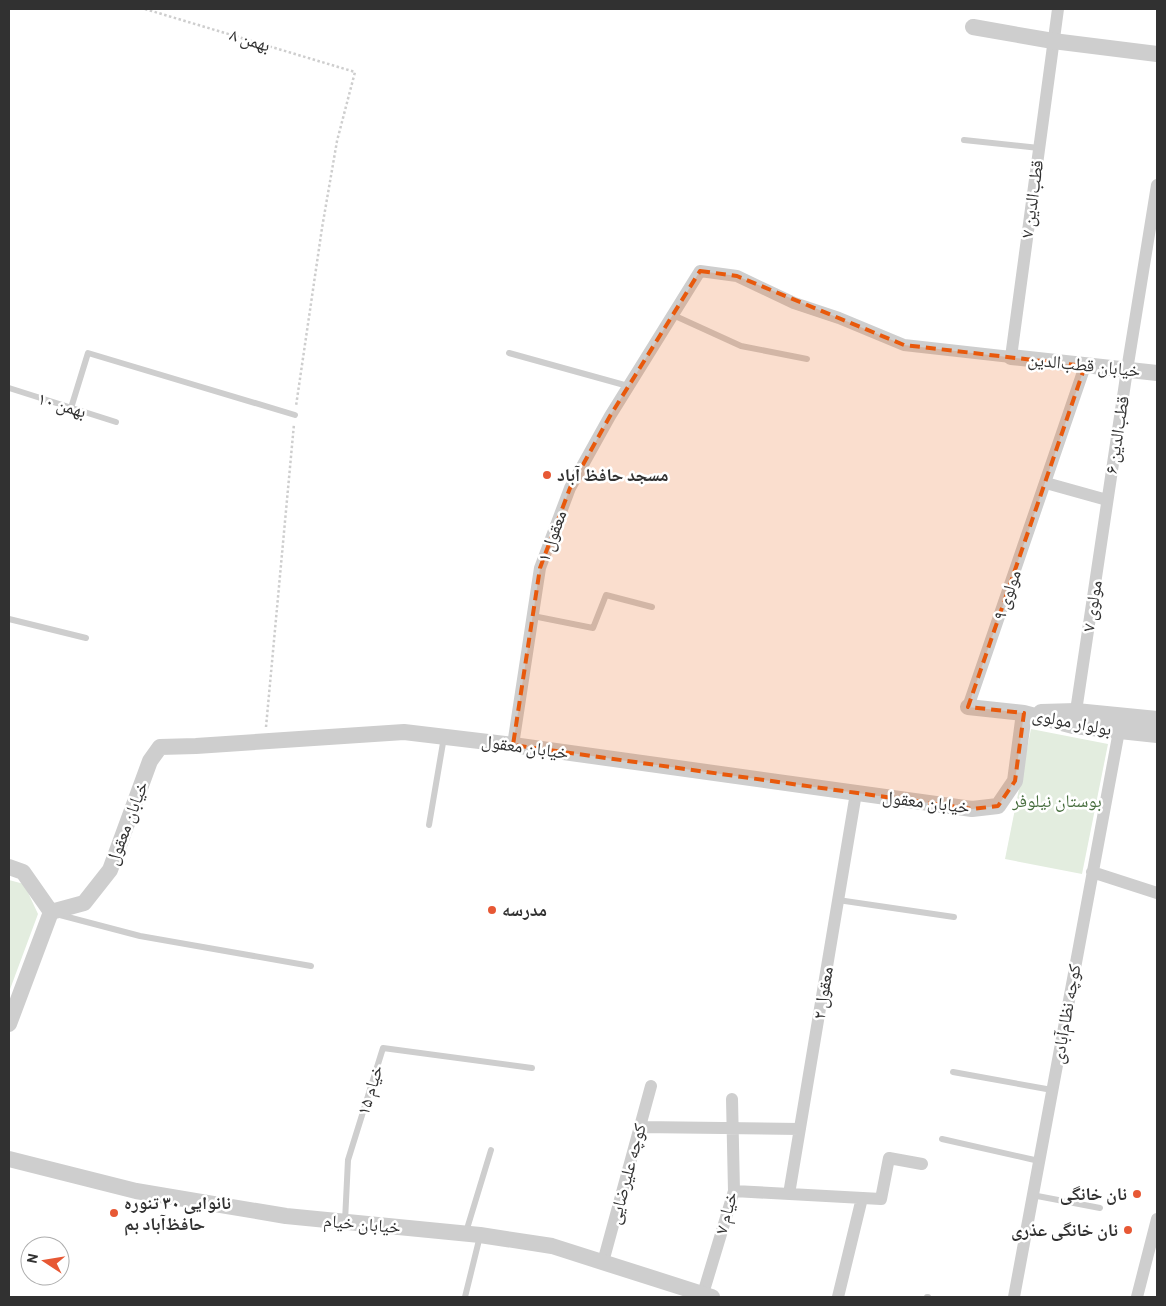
<svg xmlns="http://www.w3.org/2000/svg" width="1166" height="1306" viewBox="0 0 1166 1306" font-family="Barlow,'Noto Naskh Arabic',sans-serif">
	<style>
		.green { fill: #e3eddf }
		.lines { fill: none; stroke-linecap: round; stroke-linejoin: round }
		.path { stroke: #cecece; stroke-width: 2.5; stroke-dasharray: 2.5 2.5; stroke-linecap: butt }
		.service { stroke: #cecece; stroke-width: 6 }
		.minor { stroke: #cecece; stroke-width: 12 }
		.tertiary { stroke: #cecece; stroke-width: 16 }
		.marked { fill: #e8590c; fill-opacity: 0.2; stroke: #e8590c; stroke-width: 4; stroke-dasharray: 10 6; stroke-linejoin: round }
		.poi-dot { fill: #e75834; stroke: #fff; stroke-width: 2 }
		.labels { text-anchor: middle; stroke-width: 5; stroke-linejoin: round; paint-order: stroke }
		.street-label { font-size: 18px; fill: #313131; stroke: #fff }
		.poi-label { font-size: 18px; font-weight: bold; fill: #313131; stroke: #fff; text-anchor: start }
		.park-label { font-size: 18px; fill: #466d3d; stroke: #fff }
	</style>
	<rect width="100%" height="100%" fill="#fff"/>
	<path class="green" d="M1031,729L1108,744L1082,874L1005,859Z
		M9,880L24,884L38,914L9,992Z"/>
	<g class="lines">
		<path class="path" d="M145,9L355,72L337,141L322,228L296,406
			M266,727L294,424"/>
		<path class="service" d="M964,140L1039,148
			M673,315L741,346L807,359
			M509,353L628,386
			M9,388L116,422
			M71,408L88,353L295,415
			M533,616L593,628L606,595L652,607
			M9,619L86,638
			M429,825L444,737
			M838,900L954,917
			M60,915L140,936L311,966
			M953,1072L1052,1090
			M942,1139L1039,1161
			M1032,1195L1100,1208
			M345,1221L348,1160L383,1048L532,1068
			M466,1232L491,1150
			M465,1297L480,1236
			M927,1297H928"/>
		<path class="minor" d="M1046,483L1107,500
			M968,707L1085,366
			M1076,711L1127,370L1157,185
			M513,745L540,568L570,488L610,416L700,271L737,276L794,303L839,318L904,345L1011,357L1058,9
			M1092,872L1157,893
			M640,1127L800,1129
			M734,1191L881,1199L889,1158L922,1164
			M789,1194L856,793
			M603,1262L651,1086
			M702,1297L734,1191L732,1099
			M838,1297L862,1198
			M1014,1297L1119,731
			M1137,1297L1157,1219"/>
		<path class="tertiary" d="M973,27L1053,41L1157,54
			M1011,357L1157,373
			M968,707L1024,713L1073,726L1157,735
			M1041,712L1076,711L1157,719
			M9,867L23,872L51,912
			M51,912L84,903L110,870L150,761L160,747L196,746L404,732L513,745L972,809L998,806L1015,781L1024,713
			M9,1024L51,912
			M9,1159L136,1191L286,1216L480,1235L552,1246L712,1297"/>
	</g>
	<path class="marked" d="M700,271L737,276L904,345L1085,366L968,707L1024,713L1015,781L998,806L972,809L513,745L540,568L570,488L610,416Z"/>
	<g class="poi-dot">
		<circle cx="547" cy="475" r="5"/>
		<circle cx="492" cy="910" r="5"/>
		<circle cx="1137" cy="1194" r="5"/>
		<circle cx="114" cy="1213" r="5"/>
		<circle cx="1128" cy="1230" r="5"/>
	</g>
	<g class="labels">
		<g class="street-label">
			<text transform="translate(250 40) rotate(17)" y="6">بهمن ۸</text>
			<text transform="translate(1032 199) rotate(-82)" y="6">قطب‌الدین ۷</text>
			<text transform="translate(1084 365) rotate(6)" y="6">خیابان قطب‌الدین</text>
			<text transform="translate(62 405) rotate(17)" y="6">بهمن ۱۰</text>
			<text transform="translate(1117 435) rotate(-81)" y="6">قطب‌الدین ۶</text>
			<text transform="translate(552 536) rotate(-70)" y="6">معقول ۱</text>
			<text transform="translate(1007 595) rotate(-71)" y="6">مولوی ۹</text>
			<text transform="translate(1092 606) rotate(-81)" y="6">مولوی ۷</text>
			<text transform="translate(1072 722) rotate(11)" y="6">بولوار مولوی</text>
			<text transform="translate(525 747) rotate(8)" y="6">خیابان معقول</text>
			<text transform="translate(926 802) rotate(7)" y="6">خیابان معقول</text>
			<text transform="translate(127 823) rotate(-69)" y="6">خیابان معقول</text>
			<text transform="translate(823 993) rotate(-81)" y="6">معقول ۲</text>
			<text transform="translate(1066 1014) rotate(-80)" y="6">کوچه نظام‌آبادی</text>
			<text transform="translate(370 1090) rotate(-73)" y="6">خیام ۱۵</text>
			<text transform="translate(627 1174) rotate(-75)" y="6">کوچه علیرضایی</text>
			<text transform="translate(726 1213) rotate(-75)" y="6">خیام ۷</text>
			<text transform="translate(362 1224) rotate(5)" y="6">خیابان خیام</text>
		</g>
		<g class="poi-label">
			<text x="557" y="481">مسجد حافظ آباد</text>
			<text x="502" y="916">مدرسه</text>
			<text x="1127" y="1200" text-anchor="end">نان خانگی</text>
			<text x="124" y="1209">نانوایی ۳۰ تنوره<tspan x="124" dy="21">حافظ‌آباد بم</tspan></text>
			<text x="1118" y="1236" text-anchor="end">نان خانگی عذری</text>
		</g>
		<g class="park-label">
			<text x="1057" y="807">بوستان نیلوفر</text>
		</g>
	</g>
	<rect width="1166" height="1306" fill="none" stroke="#313131" stroke-width="20"/>
	<g transform="translate(45 1261) rotate(282)"><circle r="24" fill="#ffffff" stroke="#adadad"/>
	<path d="M0-4L9 19L0 12L-9 19Z" fill="#e75834"/>
	<text y="-8" font-size="14" font-weight="bold" text-anchor="middle" fill="#313131">N</text>
	</g>
</svg>
